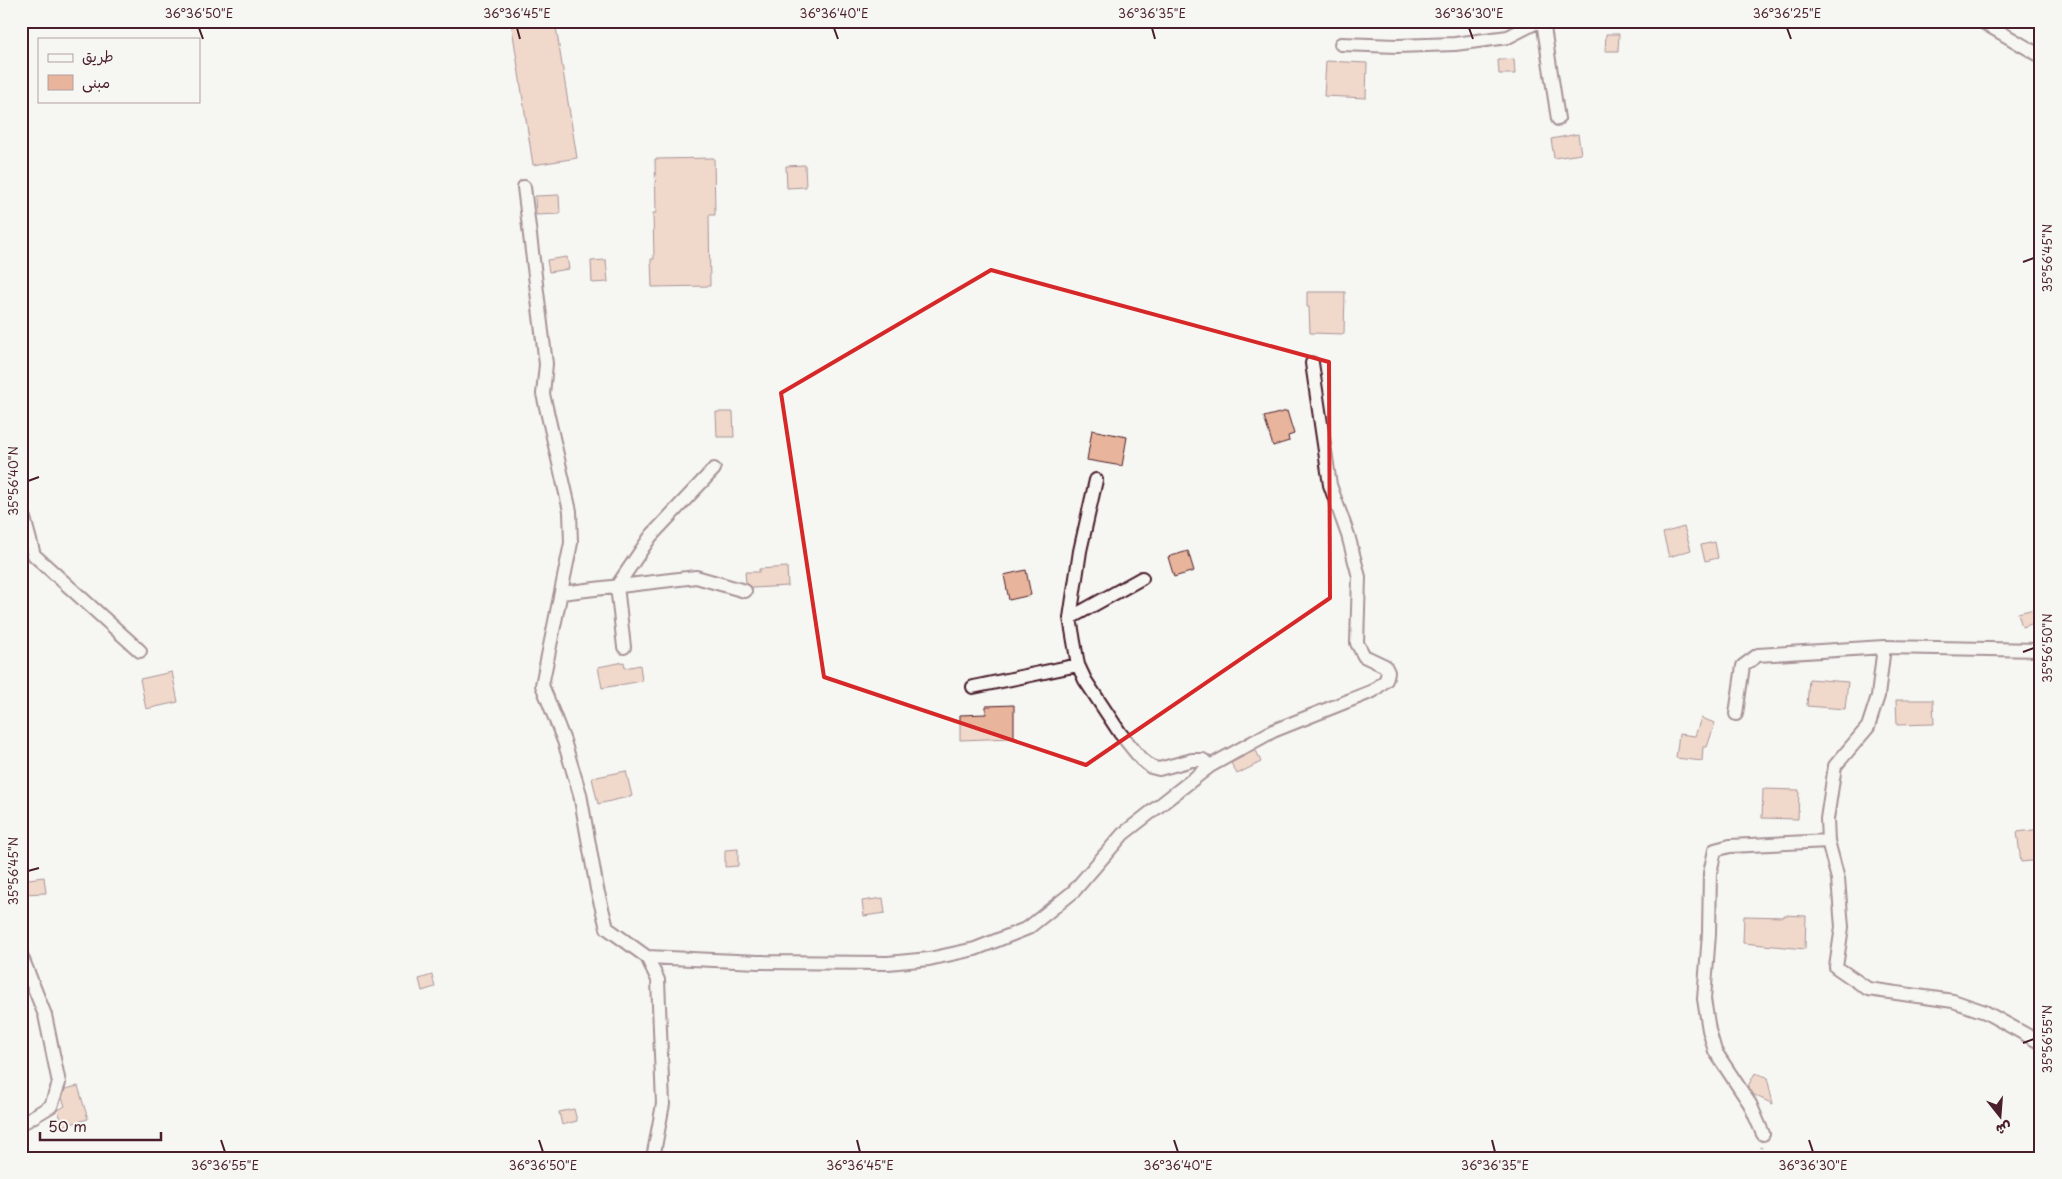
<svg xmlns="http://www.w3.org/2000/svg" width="2062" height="1179" viewBox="0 0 2062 1179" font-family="'Playpen Sans','Playpen Sans Arabic',sans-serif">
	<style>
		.building { fill: #e8b49b; stroke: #4a1f2b }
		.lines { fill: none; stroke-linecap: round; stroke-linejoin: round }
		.minor-casing { stroke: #4a1f2b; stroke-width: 16 }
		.path { stroke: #4a1f2b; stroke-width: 3; stroke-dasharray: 1 4; stroke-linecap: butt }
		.minor { stroke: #f6f6f2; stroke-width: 12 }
		.marked { fill: none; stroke: #d62828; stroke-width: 4; stroke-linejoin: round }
		.ticks { fill: none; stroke: #4a1f2b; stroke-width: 2 }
		.neatline { fill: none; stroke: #4a1f2b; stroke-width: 2 }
		.ticks-label { font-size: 12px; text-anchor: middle; fill: #4a1f2b }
	</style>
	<rect width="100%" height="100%" fill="#f6f6f2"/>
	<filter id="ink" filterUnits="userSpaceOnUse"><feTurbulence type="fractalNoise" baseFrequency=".02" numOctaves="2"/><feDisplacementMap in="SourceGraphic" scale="10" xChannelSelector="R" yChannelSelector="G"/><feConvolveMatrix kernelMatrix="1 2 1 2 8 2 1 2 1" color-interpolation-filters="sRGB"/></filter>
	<g filter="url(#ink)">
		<path class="building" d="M511,21H555L577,158L533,165Z
			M1606,34H1619L1618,51H1605Z
			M1514,59L1515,74H1499L1498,60Z
			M1326,61L1367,63L1366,98L1324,96Z
			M1578,134L1581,154L1554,158L1551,139Z
			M714,158L715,215H709L710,286L652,287L651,259H654L653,213H656L655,159Z
			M805,165L806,187L787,188L786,166Z
			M559,195L560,214L536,215L535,196Z
			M567,257L569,269L549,272L547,260Z
			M606,260L608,282L592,283L591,261Z
			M1307,292H1345L1344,334L1310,333L1309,307H1307Z
			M1287,411L1294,434L1288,436L1289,441L1273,446L1264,417Z
			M716,412H733L734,437H717Z
			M1092,430L1127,437L1122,466L1087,460Z
			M1684,527L1691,550L1669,557L1663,533Z
			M1715,542L1718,558L1705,561L1701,545Z
			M1188,551L1194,571L1174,577L1168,557Z
			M787,567L788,586L753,588L746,583L745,572H759V569Z
			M1026,570L1031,595L1009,600L1004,575Z
			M2034,609L2038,622L2022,627L2018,613Z
			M624,662L625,668L640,665L642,681L602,688L598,667Z
			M172,672L178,702L146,709L140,679Z
			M1809,679L1848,682L1845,709L1807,706Z
			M1896,700H1933L1934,724L1897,725Z
			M1014,705V738L960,740V715L986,714V706Z
			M1701,718L1715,723L1707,747H1703L1702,761L1676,758L1679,734L1695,736Z
			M1256,750L1261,762L1237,774L1231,763Z
			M626,771L632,796L598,804L592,778Z
			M1763,789L1799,790L1798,819L1762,818Z
			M2041,829V860L2021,862L2017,832Z
			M738,849V866L725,867V850Z
			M44,877L46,893L23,894L21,880Z
			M883,898L885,913L864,916L862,901Z
			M1784,915L1806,916L1805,949L1743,943L1744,916L1784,917Z
			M432,975L435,987L422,991L419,979Z
			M1755,1073L1767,1077L1773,1104L1754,1095L1748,1086Z
			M78,1086L88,1119L63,1126L58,1110L65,1106L62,1098L65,1089Z
			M574,1109L577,1121L562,1125L559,1112Z"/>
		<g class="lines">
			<defs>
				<path id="minor" d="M1543,21L1558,119
					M1981,21L2041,56
					M1341,44L1397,46L1455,44L1508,37L1539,21
					M524,187L546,364L543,394L570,511L571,543L542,685L564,741L580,794L597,889L607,928L647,957L658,980L663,1104L653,1158
					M1096,480L1080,551L1070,618L1078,665L1085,680L1120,733L1141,759L1151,767L1159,769L1192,760H1203L1210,766
					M21,507L34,555L140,651
					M561,593L696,577L745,591
					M1070,618L1142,578
					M624,647L617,586L651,536L714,469
					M2041,650L1884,647L1878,696L1868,727L1835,766L1827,819L1828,841L1838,879L1842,927L1836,967L1868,989L1953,1001L1985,1012L2041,1043
					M973,687L1078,665
					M1736,714L1743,666L1758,655L1884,647
					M21,955L45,1015L59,1083L51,1106L26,1121H21
					M647,957L758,962L888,963L929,959L975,949L1028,928L1073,892L1123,834L1210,766L1273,731L1373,691L1386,680L1388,672L1385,666L1364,656L1357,643L1359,577L1348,535L1330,485L1312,363
					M1763,1134L1750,1104L1715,1051L1709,1030L1704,999L1709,934L1710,873L1715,850L1730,846L1828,841"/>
			</defs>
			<use href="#minor" class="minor-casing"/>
			<path class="path" d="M1760,1158L1761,1146"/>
			<use href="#minor" class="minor"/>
		</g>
	</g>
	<path d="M0 0H2062V1179H0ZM991,270L1329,362L1330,598L1086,765L824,677L781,393Z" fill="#f6f6f2" fill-opacity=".55" fill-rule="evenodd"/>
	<path class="marked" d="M991,270L1329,362L1330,598L1086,765L824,677L781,393Z"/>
	<path class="ticks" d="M199,28L203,39M517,28L520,39M834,28L838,39M1152,28L1155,39M1469,28L1473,39M1787,28L1791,39M2023,262L2034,258M28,481L39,477M2023,652L2034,648M28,871L39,868M2023,1043L2034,1039M221,1140L225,1152M539,1140L543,1152M857,1140L860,1152M1174,1140L1178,1152M1492,1140L1495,1152M1809,1140L1813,1152"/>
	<rect width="2062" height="1179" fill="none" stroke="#f6f6f2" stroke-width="55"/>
	<rect x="38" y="38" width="162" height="65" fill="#f6f6f2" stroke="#b1a0a2"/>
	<rect x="48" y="54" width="25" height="8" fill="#f6f6f2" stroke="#b1a0a2"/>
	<text x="82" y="62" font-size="15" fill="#4a1f2b">طريق</text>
	<rect x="48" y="75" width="25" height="15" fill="#e8b49b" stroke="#b1a0a2"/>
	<text x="82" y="88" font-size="15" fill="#4a1f2b">مبنى</text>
	<g transform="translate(2000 1116) rotate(163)" stroke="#f6f6f2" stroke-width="4" paint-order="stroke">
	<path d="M0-4L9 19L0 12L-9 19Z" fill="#4a1f2b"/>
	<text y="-8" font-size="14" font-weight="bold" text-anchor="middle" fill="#4a1f2b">ش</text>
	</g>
	<path d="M40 1132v8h121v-8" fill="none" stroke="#4a1f2b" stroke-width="2.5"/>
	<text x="48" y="1132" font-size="15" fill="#4a1f2b" stroke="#f6f6f2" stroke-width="4" paint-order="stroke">50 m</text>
	<rect x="28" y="28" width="2006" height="1124" class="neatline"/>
	<g class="ticks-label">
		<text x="199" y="18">36°36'50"E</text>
		<text x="517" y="18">36°36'45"E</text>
		<text x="834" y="18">36°36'40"E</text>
		<text x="1152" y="18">36°36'35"E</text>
		<text x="1469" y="18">36°36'30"E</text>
		<text x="1787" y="18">36°36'25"E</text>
		<text transform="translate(2048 258) rotate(-90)" y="4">35°56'45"N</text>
		<text transform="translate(14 481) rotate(-90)" y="4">35°56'40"N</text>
		<text transform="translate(2048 648) rotate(-90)" y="4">35°56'50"N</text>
		<text transform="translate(14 871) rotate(-90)" y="4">35°56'45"N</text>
		<text transform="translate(2048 1039) rotate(-90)" y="4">35°56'55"N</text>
		<text x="225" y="1170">36°36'55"E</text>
		<text x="543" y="1170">36°36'50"E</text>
		<text x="860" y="1170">36°36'45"E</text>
		<text x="1178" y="1170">36°36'40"E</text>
		<text x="1495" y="1170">36°36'35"E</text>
		<text x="1813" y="1170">36°36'30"E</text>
	</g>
</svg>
